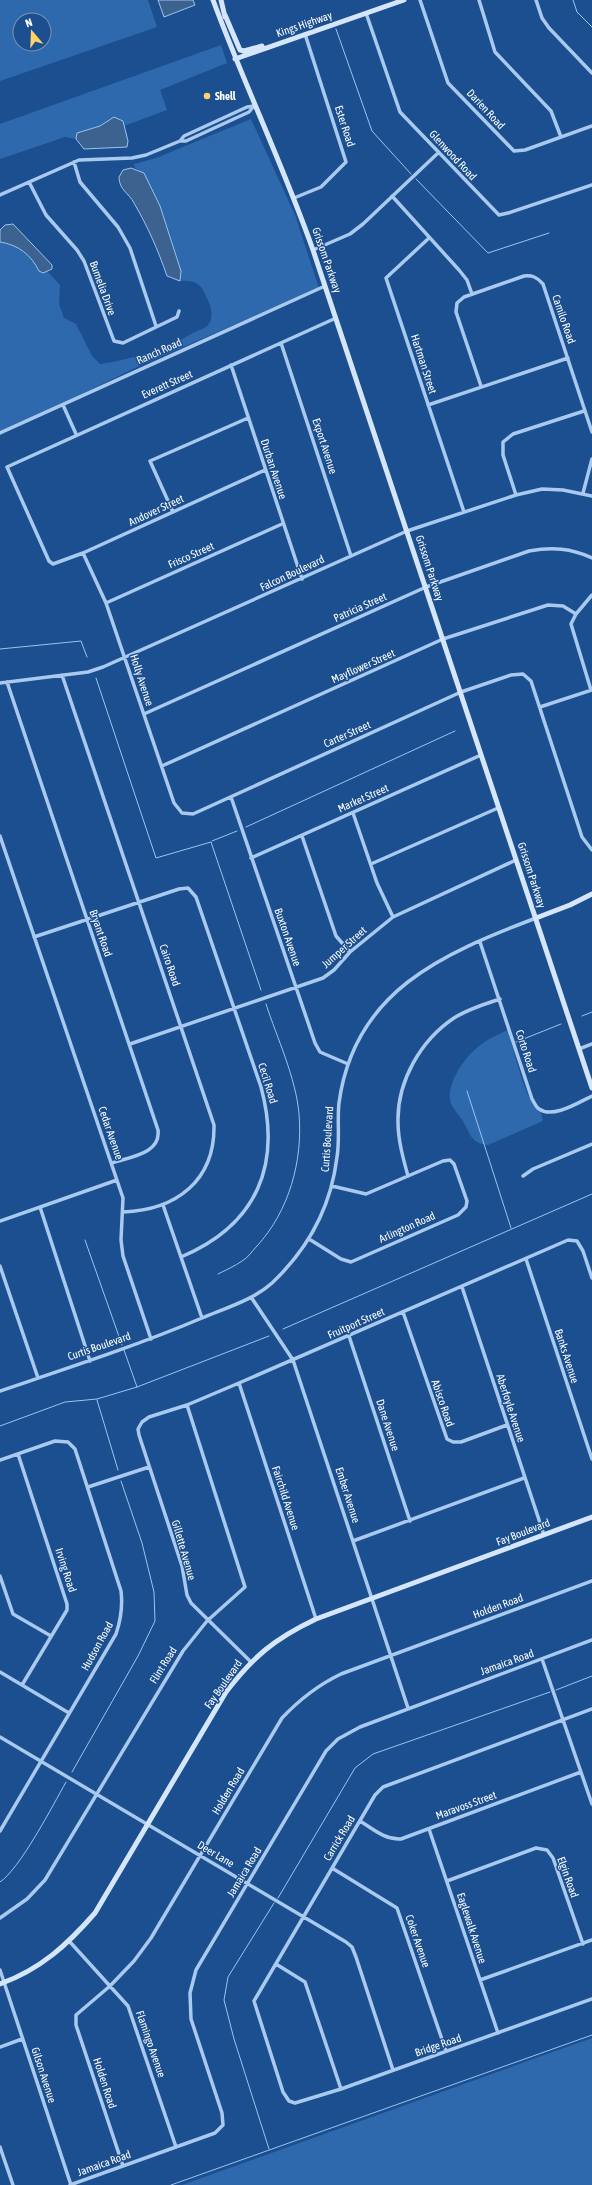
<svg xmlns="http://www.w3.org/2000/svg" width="592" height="2185" viewBox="0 0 592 2185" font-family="'Asap Condensed',sans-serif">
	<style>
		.green { fill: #2e69ad; fill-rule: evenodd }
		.water { fill: #3c6290; stroke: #9cc4f0 }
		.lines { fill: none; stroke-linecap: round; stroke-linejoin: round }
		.stream { stroke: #9cc4f0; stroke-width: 1 }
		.street { stroke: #a9c9ee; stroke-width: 3.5 }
		.secondary { stroke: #d6e6fa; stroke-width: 5 }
		.poi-dot { fill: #ffd166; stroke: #1b4f8f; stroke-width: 1.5 }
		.labels { text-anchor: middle; stroke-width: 3; stroke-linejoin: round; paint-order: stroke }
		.street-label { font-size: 11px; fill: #fff; stroke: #1b4f8f }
		.poi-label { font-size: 11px; font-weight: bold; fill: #fff; stroke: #1b4f8f; text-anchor: start }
	</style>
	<rect width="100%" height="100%" fill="#1b4f8f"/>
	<path class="green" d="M0,0H148L157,27L0,81ZM20,20H44V44H20Z
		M221,45L227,63L160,90L167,110L124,126L123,121L114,117L100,126L77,133L76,139L65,137L0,159V124Z
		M251,119L295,215L319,288L137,367L0,434V242C19,245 31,254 39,271L48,272L60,285L59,304L64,318L76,324L92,356L100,364C133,359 166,349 195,332C199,330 206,328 208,325C215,317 210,304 206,296C201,283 193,280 180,281L181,271C175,251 153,173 135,168L134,164L156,158Z
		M508,1030C513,1047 526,1106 541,1113L543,1121L488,1145C471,1143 470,1134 463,1121C459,1115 451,1107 450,1100C447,1084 465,1056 478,1047C487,1039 497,1035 508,1030Z
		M592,2038V2185H182Z"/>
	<path class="water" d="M158,0H193L195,5L164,17Z
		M114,117L123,121L128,141L127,147L84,149L76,139L77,133L100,126Z
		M131,168L144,173L160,206L181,271L180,281L167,276C158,250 148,227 134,203C129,193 119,190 119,177L123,170Z
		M13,224L52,265V269L43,273L39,271C31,255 19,245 0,242V230L5,225Z"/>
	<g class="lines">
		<path class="stream" d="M573,0L577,12L592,27
			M336,29L372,131L411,174
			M416,179L488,253L549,233
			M0,649L81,641L87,657
			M96,678L156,858L211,842L261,990
			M246,827L455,731
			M212,841L237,831
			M582,1016L592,1012
			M516,1042L561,1024
			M467,1091L511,1228
			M85,1240L122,1345
			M218,1274C226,1270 235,1266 242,1261C248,1258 252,1251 257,1246C289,1211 303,1161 299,1114C296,1078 277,1038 266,1004
			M283,1329L592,1194
			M124,1350L137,1387
			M97,1400L118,1470
			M0,1426L65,1402L97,1399L137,1387L269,1336
			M556,1690L592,1676
			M72,1772L138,1656L155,1621L154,1592L142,1543L121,1481
			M0,1882C20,1869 53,1805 66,1782
			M278,1898L355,1768L373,1754L550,1692
			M269,2149L234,2039L224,2000L228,1977L274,1903
			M171,2185L592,2035"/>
		<path class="street" d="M420,0L448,83L514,151L525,150L592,126
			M479,0L495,52L551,111L561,137
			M536,0L542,18L549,28L592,73
			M366,13L400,112L499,215L508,213L592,185
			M180,141L184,136L247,107L254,106
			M74,162L80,182L118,227L130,248L156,326
			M29,182L46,215L77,250L84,261L114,341L123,343L177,317L179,311
			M0,195L79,160L132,158L146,155L180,141H186L249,112L254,106
			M392,196L459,270L467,280L472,294
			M294,198L321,187L346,162L305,34
			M429,238L386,278L464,512
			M313,250L350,234L363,224L438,153
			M281,343L351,556
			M231,365L302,579
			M481,386L456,312L457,303L464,297L524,276C532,275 537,277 543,284L592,432
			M63,405L76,434
			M428,405L568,358
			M0,433L325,286
			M265,470L83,553L53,564L49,561L7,467L336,318
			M583,493L592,459
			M516,495L503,455V442L513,434L584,411
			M173,512L150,461L248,418
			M83,553L106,603L174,803L182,813L193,814L461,692L511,675L523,674L531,681L582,837L592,850
			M106,603L282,524
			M62,675L214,1125C215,1181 176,1210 123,1212
			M7,682L158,1130C161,1154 129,1157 112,1163
			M0,683L88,672L103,667L407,531L516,495L542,489L563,490L592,496
			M591,690L571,624L576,614L592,595
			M540,707L592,690
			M144,714L426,587L529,551C552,547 571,548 592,558
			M162,766L443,639L548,605L563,606L576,614
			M231,797L315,1043L320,1052L348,1064
			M353,813L377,883L393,917
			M0,836L123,1198L121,1240L123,1256L151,1339
			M302,836L336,936L350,952
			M251,858L481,755
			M371,864L498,808
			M34,937L179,889L188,888L196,897L261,1087C282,1165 257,1225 181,1257
			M480,942L532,1099C534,1102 536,1107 539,1109C553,1119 579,1102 592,1096
			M130,1044L323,978L334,970L350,952L393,917L516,860
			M579,1049L592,1044
			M408,1176C403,1158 398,1140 398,1122C397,1081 421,1040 454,1018C468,1009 485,1004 500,999
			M523,1176L533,1169L592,1144
			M163,1205L202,1318
			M40,1207L90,1361
			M0,1221L117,1180
			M309,1239L341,1259L351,1262L458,1215L466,1207L467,1201L454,1164L450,1160L443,1161L366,1194L332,1186
			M526,1259L592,1459
			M0,1266L38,1378
			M462,1287L544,1535
			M251,1297L293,1360L408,1708
			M403,1312L447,1439L453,1442H461L507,1425
			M349,1336L410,1521
			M239,1383L316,1619
			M0,1391C68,1368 136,1346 202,1318C226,1308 253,1300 272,1283C308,1249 331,1207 337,1157C340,1139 337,1121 339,1103C354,991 442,954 536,918
			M18,1454L67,1604V1610L22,1685
			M0,1460L55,1441L68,1442L75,1449L121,1591C123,1607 121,1619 116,1634L0,1831
			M88,1487L149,1467
			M353,1541L524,1478
			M0,1576L13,1614L51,1636
			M542,1659L592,1804
			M251,1662L191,1603L187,1595L182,1566L139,1435L138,1429L142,1422L149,1417L187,1405L239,1383L568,1240L577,1241L583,1251L592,1278
			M0,1672L69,1713
			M592,1709L383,1787L375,1795L254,2001L283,2092L289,2101L295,2103L341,2089L592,1999
			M0,1737L346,1942L352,1947L356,1957L393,2070
			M360,1821C373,1829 385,1840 401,1839L581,1772
			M429,1829L498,2033
			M332,1868L397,1908L446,2051
			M447,1881L536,1848L547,1850L553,1858L583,1944
			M0,1918L27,1899L45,1880L183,1651L207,1621L245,1587L187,1405
			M70,1942L128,2006L176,2147
			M276,1964L305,1982L341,2089
			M0,1970L71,2185
			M480,1980L592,1940
			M0,2047L22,2039
			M0,2147L13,2185
			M123,2166L76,2025V2015L110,1986L134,1961L151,1938L282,1718C300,1699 318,1685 341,1674L592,1581
			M70,2185L215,2133L223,2125L222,2113L191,2019L190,1993L196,1970L326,1751L338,1739L360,1727L592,1640"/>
		<path class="secondary" d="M213,0C244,84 283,165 313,250L592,1088
			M221,0L225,17
			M225,15L240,50L244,51L262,46
			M235,59L404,0
			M536,918L570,905L592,894
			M0,1984C41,1969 67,1945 95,1913L226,1692C254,1656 274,1639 316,1619L592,1517"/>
	</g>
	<circle class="poi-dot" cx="207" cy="96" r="4"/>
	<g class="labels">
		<g class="street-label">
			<text transform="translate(304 24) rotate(-19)" y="4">Kings Highway</text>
			<text transform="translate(486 109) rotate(47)" y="4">Darien Road</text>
			<text transform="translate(345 126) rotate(72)" y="4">Ester Road</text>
			<text transform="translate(453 155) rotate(47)" y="4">Glenwood Road</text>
			<text transform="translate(327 260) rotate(71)" y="4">Grissom Parkway</text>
			<text transform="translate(103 288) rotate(70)" y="4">Bumelia Drive</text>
			<text transform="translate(564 319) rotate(71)" y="4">Camilo Road</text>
			<text transform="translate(159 351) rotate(-24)" y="4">Ranch Road</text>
			<text transform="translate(424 364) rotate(72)" y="4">Hartman Street</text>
			<text transform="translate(167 384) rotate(-24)" y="4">Everett Street</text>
			<text transform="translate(325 446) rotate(72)" y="4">Export Avenue</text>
			<text transform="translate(274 469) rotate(72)" y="4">Durban Avenue</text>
			<text transform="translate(156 510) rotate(-25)" y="4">Andover Street</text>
			<text transform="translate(191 555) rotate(-24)" y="4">Frisco Street</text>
			<text transform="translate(430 568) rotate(72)" y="4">Grissom Parkway</text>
			<text transform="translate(292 573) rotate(-25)" y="4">Falcon Boulevard</text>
			<text transform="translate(360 607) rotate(-24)" y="4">Patricia Street</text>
			<text transform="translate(363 666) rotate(-24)" y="4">Mayflower Street</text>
			<text transform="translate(142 680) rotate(72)" y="4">Holly Avenue</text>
			<text transform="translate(347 734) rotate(-24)" y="4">Carter Street</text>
			<text transform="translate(363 798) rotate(-24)" y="4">Market Street</text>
			<text transform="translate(532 875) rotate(72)" y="4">Grissom Parkway</text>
			<text transform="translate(101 933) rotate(71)" y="4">Bryant Road</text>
			<text transform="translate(288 937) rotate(71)" y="4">Buxton Avenue</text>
			<text transform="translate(344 947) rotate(-42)" y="4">Jumper Street</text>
			<text transform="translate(170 965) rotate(71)" y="4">Cairo Road</text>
			<text transform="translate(526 1051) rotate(72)" y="4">Corto Road</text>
			<text transform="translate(268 1083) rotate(73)" y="4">Cecil Road</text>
			<text transform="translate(111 1133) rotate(71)" y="4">Cedar Avenue</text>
			<text transform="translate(327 1139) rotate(-86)" y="4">Curtis Boulevard</text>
			<text transform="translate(407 1227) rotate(-24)" y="4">Arlington Road</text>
			<text transform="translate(356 1323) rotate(-24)" y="4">Fruitport Street</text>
			<text transform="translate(99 1346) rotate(-19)" y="4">Curtis Boulevard</text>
			<text transform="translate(567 1356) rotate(72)" y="4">Banks Avenue</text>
			<text transform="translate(443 1403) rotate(71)" y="4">Abisco Road</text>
			<text transform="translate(511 1408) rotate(72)" y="4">Aberfoyle Avenue</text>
			<text transform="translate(388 1425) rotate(72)" y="4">Dane Avenue</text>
			<text transform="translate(348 1495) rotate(72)" y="4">Ember Avenue</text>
			<text transform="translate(286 1498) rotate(72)" y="4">Fairchild Avenue</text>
			<text transform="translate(523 1532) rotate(-21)" y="4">Fay Boulevard</text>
			<text transform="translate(184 1550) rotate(74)" y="4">Gillette Avenue</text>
			<text transform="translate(66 1570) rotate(72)" y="4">Irving Road</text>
			<text transform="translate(498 1606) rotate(-20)" y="4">Holden Road</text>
			<text transform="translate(97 1646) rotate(-61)" y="4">Hudson Road</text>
			<text transform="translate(507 1662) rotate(-20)" y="4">Jamaica Road</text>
			<text transform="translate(163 1665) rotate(-58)" y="4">Flint Road</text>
			<text transform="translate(223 1684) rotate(-55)" y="4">Fay Boulevard</text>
			<text transform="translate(228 1791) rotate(-59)" y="4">Holden Road</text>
			<text transform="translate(466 1805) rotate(-20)" y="4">Maravoss Street</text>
			<text transform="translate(339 1838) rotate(-59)" y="4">Carrick Road</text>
			<text transform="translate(216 1854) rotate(31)" y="4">Deer Lane</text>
			<text transform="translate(244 1872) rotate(-59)" y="4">Jamaica Road</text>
			<text transform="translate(568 1877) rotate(70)" y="4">Elgin Road</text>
			<text transform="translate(472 1928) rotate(72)" y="4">Eaglewalk Avenue</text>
			<text transform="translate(418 1941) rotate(71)" y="4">Coker Avenue</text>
			<text transform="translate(151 2044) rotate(71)" y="4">Flamingo Avenue</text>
			<text transform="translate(438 2045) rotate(-19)" y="4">Bridge Road</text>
			<text transform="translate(44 2075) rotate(72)" y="4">Gilson Avenue</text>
			<text transform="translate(105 2083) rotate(72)" y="4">Holden Road</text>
			<text transform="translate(104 2163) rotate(-20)" y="4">Jamaica Road</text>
		</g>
		<g class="poi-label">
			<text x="215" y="100">Shell</text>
		</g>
	</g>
	<g transform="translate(32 32) rotate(341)"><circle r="19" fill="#1b4f8f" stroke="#7695bc"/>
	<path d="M0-3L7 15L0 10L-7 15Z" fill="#ffd166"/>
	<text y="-6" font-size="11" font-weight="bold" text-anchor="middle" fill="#ffffff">N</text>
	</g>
</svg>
